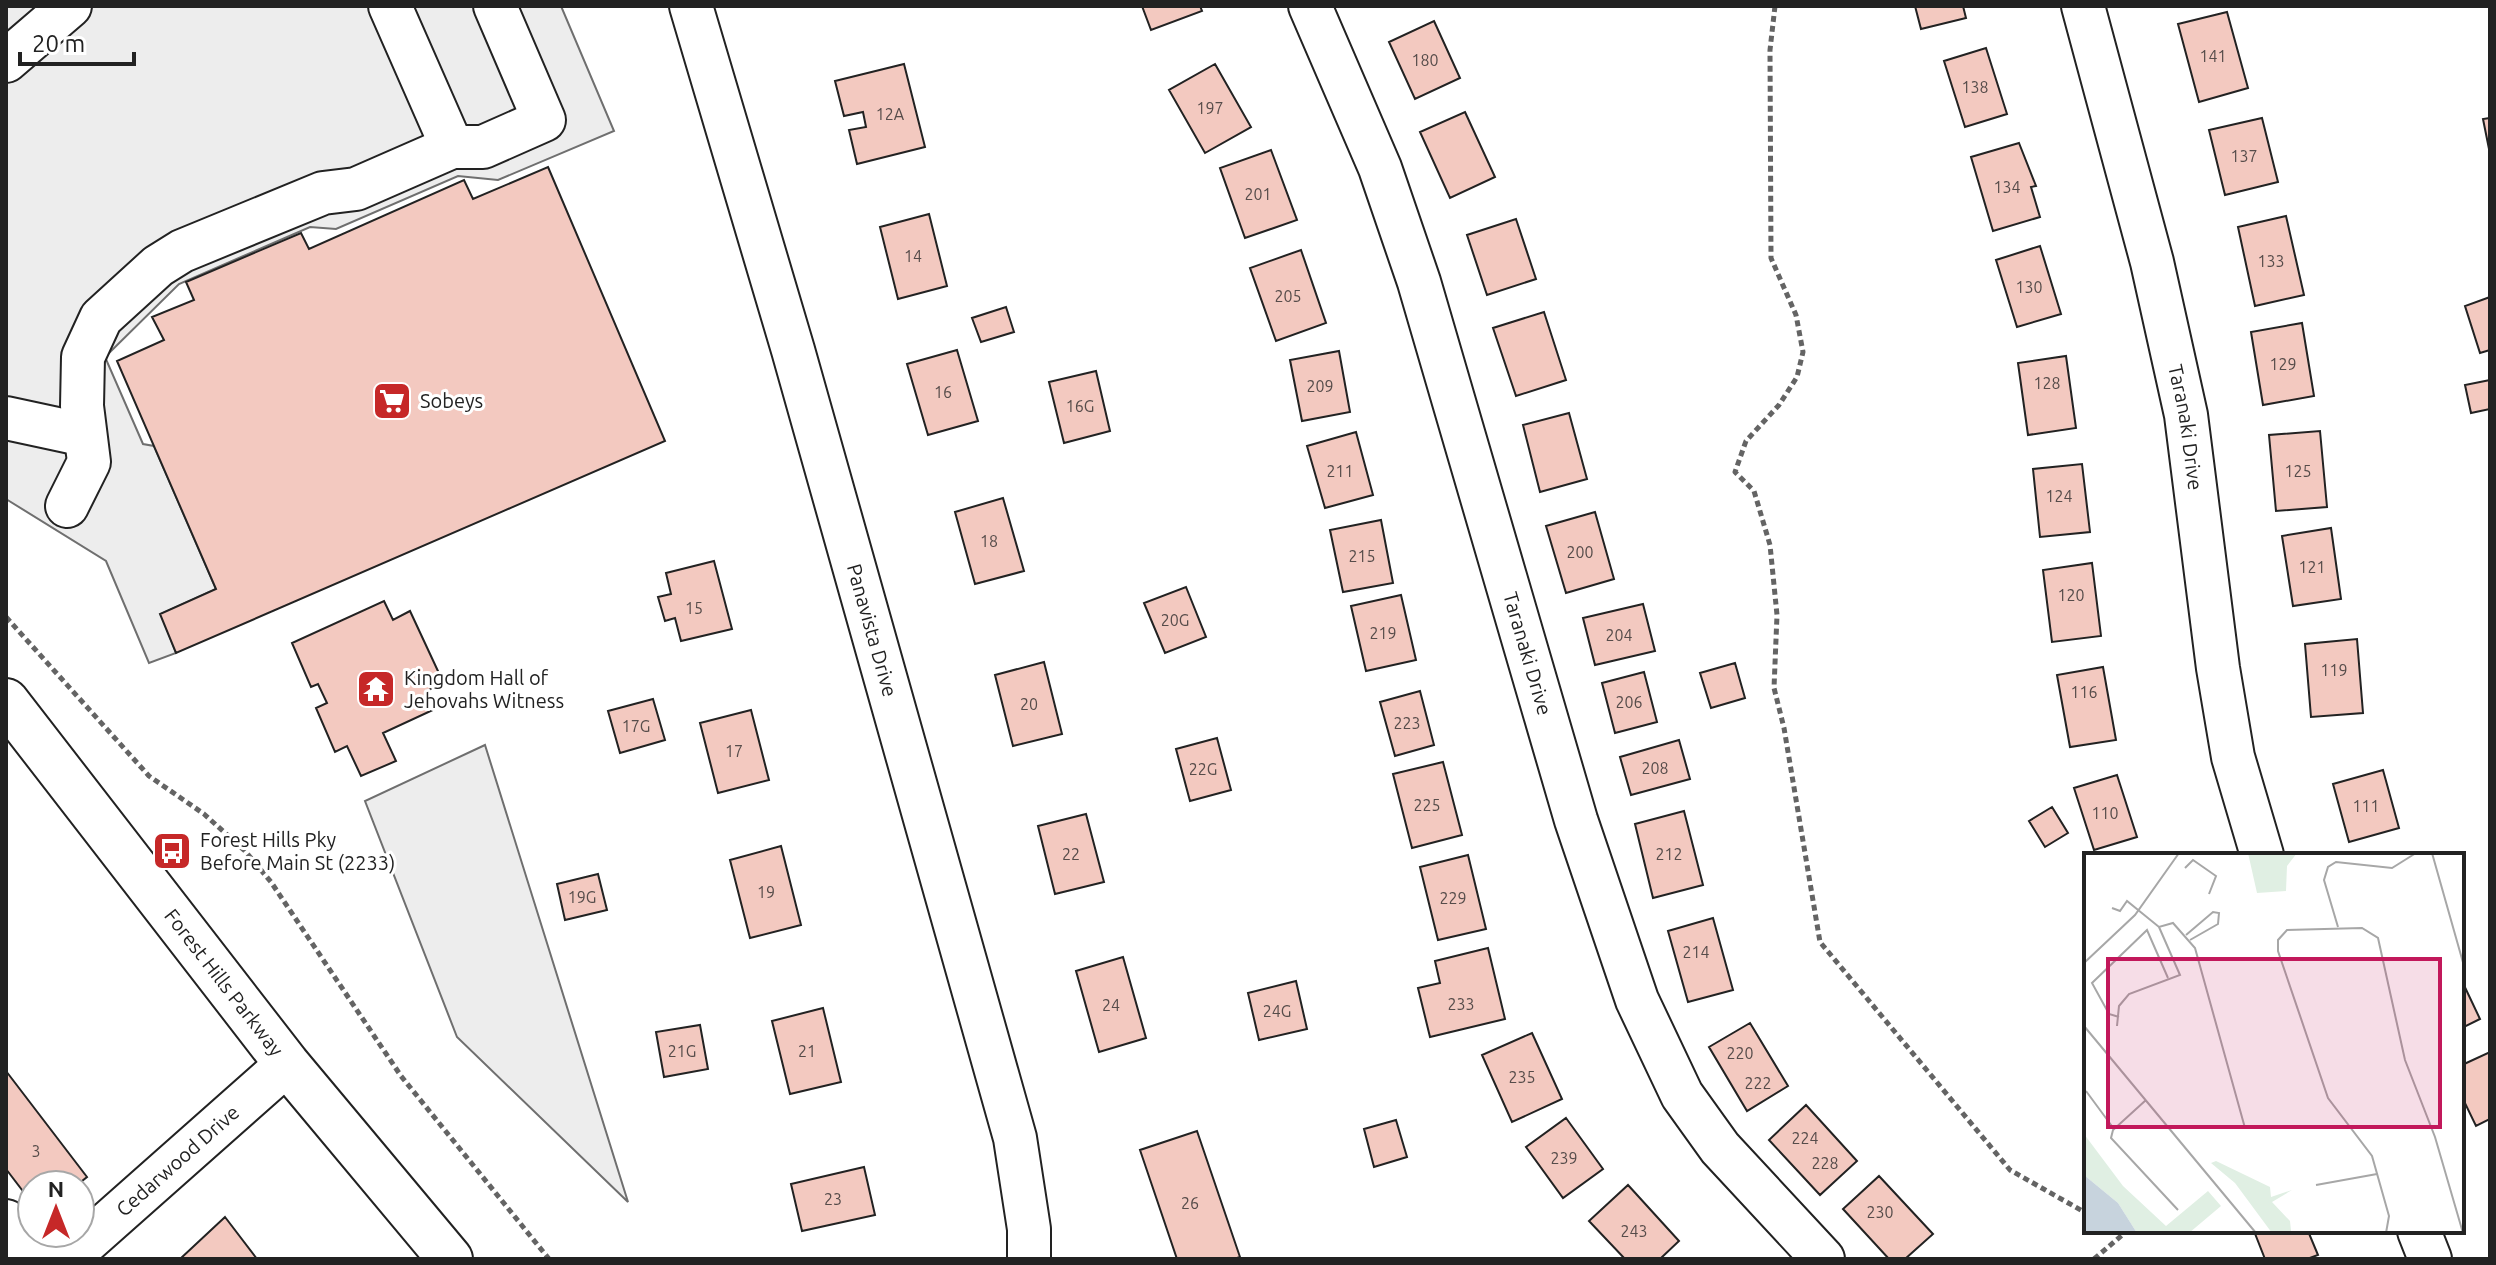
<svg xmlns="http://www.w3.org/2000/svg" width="2496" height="1265" viewBox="0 0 2496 1265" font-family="Ubuntu,sans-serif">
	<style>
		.parking { fill: #ededed; stroke: #6f6f6f; stroke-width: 2 }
		.building { fill: #f3c9c0; stroke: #222; stroke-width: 2 }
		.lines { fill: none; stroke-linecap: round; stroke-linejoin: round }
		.minor-casing { stroke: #222; stroke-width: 46 }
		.major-casing { stroke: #222; stroke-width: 48 }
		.path { stroke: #646464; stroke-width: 5; stroke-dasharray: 6 4; stroke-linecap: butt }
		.minor { stroke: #fff; stroke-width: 42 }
		.major { stroke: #fff; stroke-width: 44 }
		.labels { text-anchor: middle; stroke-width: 6; stroke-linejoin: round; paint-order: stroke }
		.number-label { font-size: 16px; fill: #564c4a }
		.poi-label { font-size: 20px; fill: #222; stroke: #fff; text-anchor: start }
		.street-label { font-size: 20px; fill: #222; stroke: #fff }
		.inset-road { fill: none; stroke: #a7a7a7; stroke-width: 2 }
		.view { fill: #c2185b; fill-opacity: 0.15; stroke: #c2185b; stroke-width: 4 }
		.inset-edge { fill: none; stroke: #222; stroke-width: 4 }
	</style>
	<rect width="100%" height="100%" fill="#fff"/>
	<path class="parking" d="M6,6H561L614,131L498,180L458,176L336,229L310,227L179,284L105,357L143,444L154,446L216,589L161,614L176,653L149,663L106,561L6,499Z
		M485,745L628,1202L457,1037L365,801Z"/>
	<path class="building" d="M1142,6H1200L1202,11L1151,30Z
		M1915,6H1963L1966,18L1921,29Z
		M2227,12L2248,88L2199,102L2178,24Z
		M1434,21L1460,78L1415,99L1389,42Z
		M1986,48L2007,114L1965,127L1944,61Z
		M904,64L925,147L857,164L849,130L866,127L863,112L844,116L835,81Z
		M1215,64L1251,127L1205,153L1169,90Z
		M1465,112L1495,177L1450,198L1420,132Z
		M2262,118L2278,182L2225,195L2209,130Z
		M2490,118V149H2489L2483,119Z
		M2019,143L2036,186L2031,187L2040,217L1993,231L1971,157Z
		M1271,150L1297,220L1245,238L1220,168Z
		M548,167L665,441L176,653L160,614L216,589L117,361L164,340L152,317L194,300L186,282L301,233L309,249L464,180L473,199Z
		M929,214L947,286L898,299L880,227Z
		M2286,216L2304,295L2255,306L2238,227Z
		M1516,219L1536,279L1487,295L1467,235Z
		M2040,246L2061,314L2017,327L1996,260Z
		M1301,250L1326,323L1276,341L1250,268Z
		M2490,297V350L2480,353L2465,306Z
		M1006,307L1014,332L981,342L972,318Z
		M1544,312L1566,380L1516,396L1493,328Z
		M2302,323L2314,396L2263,405L2251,332Z
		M957,350L978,421L928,435L907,364Z
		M1339,351L1350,412L1302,421L1290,360Z
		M2066,356L2076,428L2028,435L2018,363Z
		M1096,371L1110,431L1064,443L1049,382Z
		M2490,380V409L2471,413L2465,385Z
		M1569,413L1587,479L1540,492L1523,425Z
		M2320,431L2327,507L2276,511L2269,435Z
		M1356,432L1373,495L1325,508L1307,446Z
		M2082,464L2090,532L2040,537L2033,469Z
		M1003,498L1024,571L975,584L955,512Z
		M1595,512L1614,579L1566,593L1546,526Z
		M1381,520L1393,583L1343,592L1330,530Z
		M2331,528L2341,599L2293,606L2282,536Z
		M714,561L732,629L681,641L675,618L665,621L658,597L671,594L666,573Z
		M2092,563L2101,636L2052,642L2043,570Z
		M1186,587L1206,637L1165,653L1144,603Z
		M1401,595L1416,660L1366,671L1351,606Z
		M384,601L393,620L410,611L444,684L426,691L435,709L383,733L396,761L361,776L347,746L335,752L316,708L327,703L318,684L311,687L292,643Z
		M1643,604L1655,651L1595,665L1583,618Z
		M2357,639L2363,713L2311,717L2305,644Z
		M1044,662L1062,734L1013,746L995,675Z
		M1735,663L1745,698L1711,708L1700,673Z
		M2103,667L2116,740L2070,747L2057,675Z
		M1644,672L1657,722L1615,733L1602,683Z
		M1420,691L1434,745L1395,756L1380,702Z
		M653,699L665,740L620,753L608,711Z
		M751,710L769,780L718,793L700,723Z
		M1217,738L1231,790L1190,801L1176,749Z
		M1679,740L1690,779L1631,795L1620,757Z
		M1443,762L1462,835L1412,848L1393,774Z
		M2383,770L2399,828L2349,842L2333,784Z
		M2117,775L2137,837L2094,850L2074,788Z
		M2052,807L2068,833L2045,847L2029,821Z
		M1684,811L1703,885L1653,898L1635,824Z
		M1086,814L1104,882L1055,894L1038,826Z
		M781,846L801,925L750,938L730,860Z
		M1468,855L1486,929L1438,940L1420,867Z
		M598,874L607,910L565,920L557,884Z
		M1713,918L1733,990L1688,1002L1668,931Z
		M1488,948L1505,1019L1430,1037L1418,988L1440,983L1435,961Z
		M1123,957L1146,1038L1099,1052L1076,971Z
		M1296,981L1307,1029L1259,1040L1248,993Z
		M2462,981L2480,1019L2462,1028Z
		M823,1008L841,1082L790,1094L772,1021Z
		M1750,1023L1788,1086L1747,1111L1709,1047Z
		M700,1025L708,1069L664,1077L656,1032Z
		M1532,1033L1562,1099L1512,1122L1482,1055Z
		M2490,1052V1119L2476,1126L2462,1097V1065Z
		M6,1071L87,1177L77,1185H32V1203L6,1169Z
		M1806,1105L1857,1161L1820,1195L1769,1140Z
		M1566,1118L1603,1169L1563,1198L1526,1147Z
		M1396,1120L1407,1157L1374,1167L1364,1129Z
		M1197,1131L1240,1257L1234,1259H1177L1140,1150Z
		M864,1167L875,1215L802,1231L791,1184Z
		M1879,1176L1933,1234L1905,1259H1889L1843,1209Z
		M1628,1185L1679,1241L1660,1259H1625L1589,1221Z
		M225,1217L257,1259H180Z
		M2254,1231H2308L2318,1255L2307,1259H2265Z"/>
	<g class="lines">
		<defs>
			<g id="minor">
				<path d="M390,6L452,147"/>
				<path id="s1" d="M691,6L793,350L1015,1138L1029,1229V1259"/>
				<path id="s2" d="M1310,6L1380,168L1419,282L1576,820L1637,1000L1682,1095L1720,1148L1823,1259"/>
				<path id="s3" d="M2083,6L2152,262L2186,415L2218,668L2233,757L2262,855"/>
				<path d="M6,61L70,6"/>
				<path d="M6,418L85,435"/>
				<path d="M67,506L89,462L82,406L83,357L101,318L158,266L182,251L323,193L356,189L452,147H483L544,120L495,6"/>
				<path d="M6,1221L35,1259"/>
				<path d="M2419,1231L2430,1259"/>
				<path id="s4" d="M67,1259L287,1064"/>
			</g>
			<g id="major">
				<path id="s5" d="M6,701L287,1064L450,1259"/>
			</g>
		</defs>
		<use href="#minor" class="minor-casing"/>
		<use href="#major" class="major-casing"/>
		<path class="path" d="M1775,6L1770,50L1771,258L1796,315L1803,352L1797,377L1779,405L1746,441L1735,472L1754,491L1770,545L1777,615L1774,688L1784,728L1820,942L2010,1170L2086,1213
			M6,617L149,776L204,814L245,851L271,882L401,1076L549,1259
			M2094,1259L2127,1231"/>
		<use href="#minor" class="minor"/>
		<use href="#major" class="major"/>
	</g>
	<defs>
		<symbol id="supermarket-square" viewBox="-11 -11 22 22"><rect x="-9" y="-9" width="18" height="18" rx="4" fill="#c62828" stroke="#fff"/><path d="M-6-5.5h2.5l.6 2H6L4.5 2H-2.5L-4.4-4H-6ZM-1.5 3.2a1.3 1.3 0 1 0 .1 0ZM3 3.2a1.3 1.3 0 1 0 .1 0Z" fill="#fff"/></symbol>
		<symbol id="temple-square" viewBox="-11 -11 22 22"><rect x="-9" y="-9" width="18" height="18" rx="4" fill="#c62828" stroke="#fff"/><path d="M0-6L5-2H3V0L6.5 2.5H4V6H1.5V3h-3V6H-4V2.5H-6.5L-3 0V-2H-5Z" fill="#fff"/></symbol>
		<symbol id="bus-square" viewBox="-11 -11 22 22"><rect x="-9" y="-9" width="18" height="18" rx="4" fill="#c62828" stroke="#fff"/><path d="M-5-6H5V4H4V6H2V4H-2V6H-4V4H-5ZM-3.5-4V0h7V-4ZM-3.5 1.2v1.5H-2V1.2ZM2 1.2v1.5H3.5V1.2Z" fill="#fff"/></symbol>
	</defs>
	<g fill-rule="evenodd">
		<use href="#supermarket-square" x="370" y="379" width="44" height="44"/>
		<use href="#temple-square" x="354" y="667" width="44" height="44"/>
		<use href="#bus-square" x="150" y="829" width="44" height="44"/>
	</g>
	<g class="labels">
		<g class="number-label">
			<text x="2213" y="62">141</text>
			<text x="1425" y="66">180</text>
			<text x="1975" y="93">138</text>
			<text x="1210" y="114">197</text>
			<text x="890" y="120">12A</text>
			<text x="2244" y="162">137</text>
			<text x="2007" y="193">134</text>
			<text x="1258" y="200">201</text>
			<text x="913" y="262">14</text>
			<text x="2271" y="267">133</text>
			<text x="2029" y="293">130</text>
			<text x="1288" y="302">205</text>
			<text x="2283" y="370">129</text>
			<text x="2047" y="389">128</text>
			<text x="1320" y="392">209</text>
			<text x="943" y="398">16</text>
			<text x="1080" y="412">16G</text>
			<text x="1340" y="477">211</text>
			<text x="2298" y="477">125</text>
			<text x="2059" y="502">124</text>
			<text x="989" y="547">18</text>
			<text x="1580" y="558">200</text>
			<text x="1362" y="562">215</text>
			<text x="2312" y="573">121</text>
			<text x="2071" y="601">120</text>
			<text x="694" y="614">15</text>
			<text x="1175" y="626">20G</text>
			<text x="1383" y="639">219</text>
			<text x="1619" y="641">204</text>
			<text x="2334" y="676">119</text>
			<text x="2084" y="698">116</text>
			<text x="1629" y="708">206</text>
			<text x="1029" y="710">20</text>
			<text x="1407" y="729">223</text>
			<text x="636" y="732">17G</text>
			<text x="734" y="757">17</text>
			<text x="1655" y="774">208</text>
			<text x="1203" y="775">22G</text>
			<text x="1427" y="811">225</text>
			<text x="2366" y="812">111</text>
			<text x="2105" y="819">110</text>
			<text x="1071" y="860">22</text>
			<text x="1669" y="860">212</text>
			<text x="766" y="898">19</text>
			<text x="582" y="903">19G</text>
			<text x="1453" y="904">229</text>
			<text x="1696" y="958">214</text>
			<text x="1461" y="1010">233</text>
			<text x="1111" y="1011">24</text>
			<text x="1277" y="1017">24G</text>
			<text x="682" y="1057">21G</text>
			<text x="807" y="1057">21</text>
			<text x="1740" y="1059">220</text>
			<text x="1522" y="1083">235</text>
			<text x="1758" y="1089">222</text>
			<text x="1805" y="1144">224</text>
			<text x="36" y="1157">3</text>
			<text x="1564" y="1164">239</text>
			<text x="1825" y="1169">228</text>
			<text x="833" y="1205">23</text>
			<text x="1190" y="1209">26</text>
			<text x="1880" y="1218">230</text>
			<text x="1634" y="1237">243</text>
		</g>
		<g class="poi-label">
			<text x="420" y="408">Sobeys</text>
			<text x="404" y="685">Kingdom Hall of<tspan x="404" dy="23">Jehovahs Witness</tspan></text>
			<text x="200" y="847">Forest Hills Pky<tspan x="200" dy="23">Before Main St (2233)</tspan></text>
		</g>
		<g class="street-label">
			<text dy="7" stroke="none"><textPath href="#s3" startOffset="434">Taranaki Drive</textPath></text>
			<text dy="7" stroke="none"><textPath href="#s1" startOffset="650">Panavista Drive</textPath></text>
			<text dy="7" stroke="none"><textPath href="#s2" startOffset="684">Taranaki Drive</textPath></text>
			<text dy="7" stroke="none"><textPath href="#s5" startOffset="356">Forest Hills Parkway</textPath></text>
			<text dy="7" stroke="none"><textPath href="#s4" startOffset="148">Cedarwood Drive</textPath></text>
		</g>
	</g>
	<g transform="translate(2084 853)">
		<rect width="380" height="380" fill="#fff"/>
		<path d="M164,0H213L203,13L202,38L173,40ZM0,281L39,333L82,373L124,338L137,353L105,380H53L34,350L0,322ZM132,308L186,334L187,344L208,337L188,349L206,368L207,378L188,380L151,330L127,310Z" fill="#e0efe3"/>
		<path d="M0,322L34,350L53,380H0Z" fill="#c7d3dd"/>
		<path class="inset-road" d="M348,0L380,113M101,15L109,7L132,23L125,41M28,55L36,58L43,48L75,74L89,70L111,95L161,275M254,74L240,27L244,14L252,9L308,15L332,0M102,82L129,59L135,60L134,71L106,87M0,110L51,62L95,0M35,164L25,161L8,130L63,77L84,125M0,173L172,380M33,173L35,153L45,141L96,122L75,74M2,238L30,276M62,247L29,277L27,285L94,357M232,332L293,321M302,380L305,363L288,303L244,245L194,98V87L203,77L278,75L294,85L321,207L351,284L379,380"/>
		<path class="view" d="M24,106H356V274H24Z"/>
		<rect width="380" height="380" class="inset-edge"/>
	</g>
	<rect width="2496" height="1265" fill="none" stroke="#222222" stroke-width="16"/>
	<g transform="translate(56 1209)"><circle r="38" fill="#ffffff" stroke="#a7a7a7" stroke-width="2"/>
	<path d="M0-6L14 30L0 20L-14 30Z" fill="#c62828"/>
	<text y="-12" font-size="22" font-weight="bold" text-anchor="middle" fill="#222222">N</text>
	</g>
	<path d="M20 52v12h114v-12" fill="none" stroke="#222222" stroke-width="4"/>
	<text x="32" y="52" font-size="24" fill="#222222" stroke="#ffffff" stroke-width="6" paint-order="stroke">20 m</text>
</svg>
